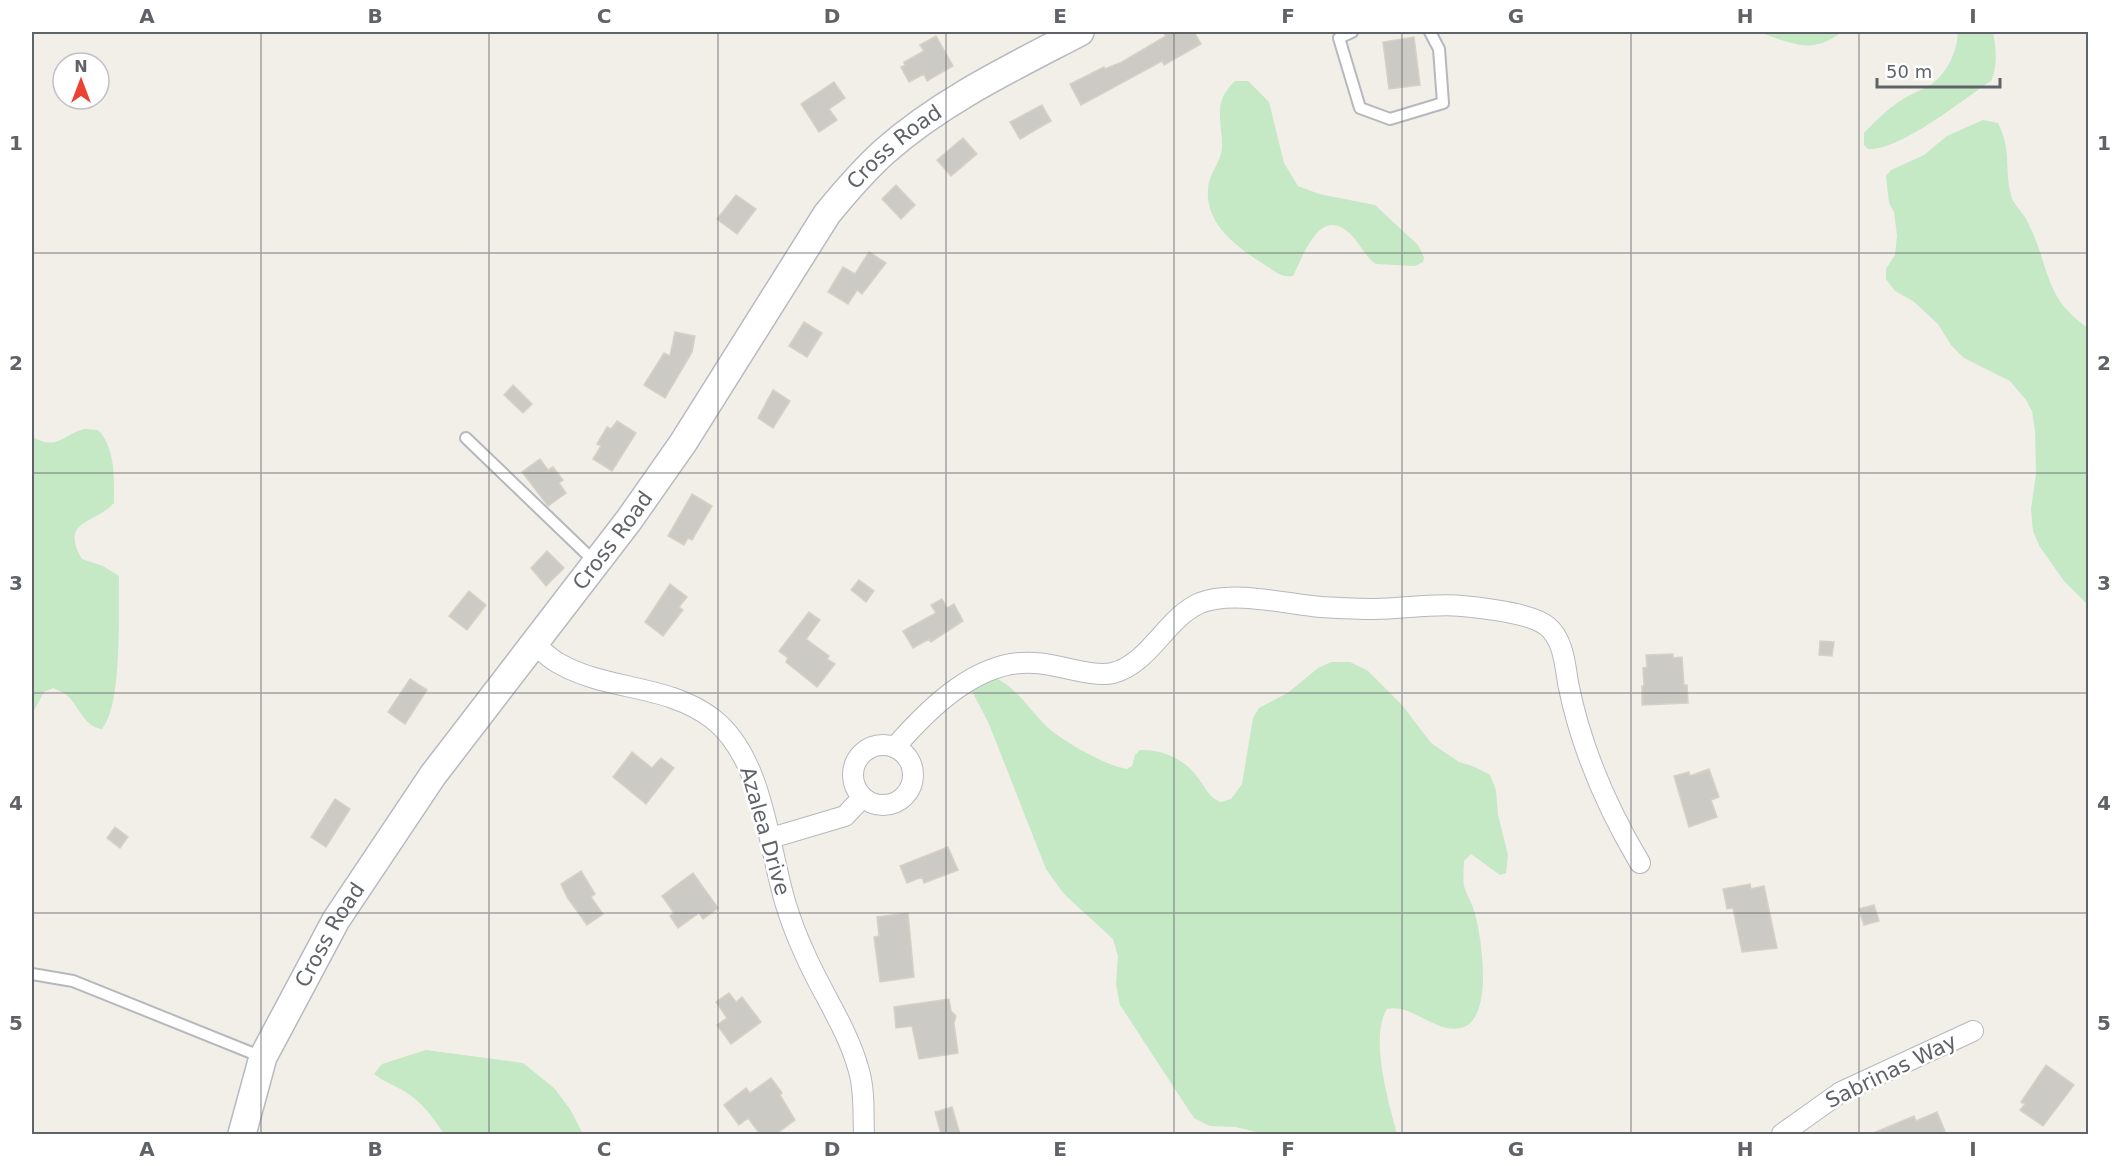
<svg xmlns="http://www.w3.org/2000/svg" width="2120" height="1166" viewBox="0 0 2120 1166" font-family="'DejaVu Sans',sans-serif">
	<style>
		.green { fill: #c5e8c5 }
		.building { fill: #cccac5; stroke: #d6d1c6; stroke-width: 1.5 }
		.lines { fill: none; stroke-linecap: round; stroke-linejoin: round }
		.lane-casing { stroke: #b5b8bc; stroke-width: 14 }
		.street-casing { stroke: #b5b8bc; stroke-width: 22 }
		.secondary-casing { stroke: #b6babf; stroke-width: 30 }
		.lane { stroke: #fff; stroke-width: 10 }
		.street { stroke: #fff; stroke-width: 20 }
		.secondary { stroke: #fff; stroke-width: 27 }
		.grid { fill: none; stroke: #5f6368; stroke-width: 1.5; stroke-opacity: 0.55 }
		.labels { text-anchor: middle; stroke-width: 5; stroke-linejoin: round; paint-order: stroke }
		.street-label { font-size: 21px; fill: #5f6368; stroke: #fff }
		.neatline { fill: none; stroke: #5f6368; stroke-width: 2 }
		.grid-label { font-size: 20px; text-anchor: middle; font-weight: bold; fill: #5f6368 }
	</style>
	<rect width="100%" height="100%" fill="#f1efe8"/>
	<path class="green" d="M1759,32H1842C1811,55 1794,44 1759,32Z
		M1958,32H1993C1996,49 1998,65 1991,81C1962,100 1900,151 1868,149L1864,145V133C1875,121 1889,108 1903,99C1912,93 1923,90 1932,84C1948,72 1957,51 1958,32Z
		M1235,81H1248L1269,102L1284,163L1298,186L1319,194L1375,205L1418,245L1424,257L1423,262L1415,266L1376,264C1366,257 1362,248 1355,239C1322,200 1305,252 1293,276C1281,278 1275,271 1265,265C1237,247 1205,225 1208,188C1209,173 1223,160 1222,145C1222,118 1212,103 1235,81Z
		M1983,120L1998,123C2012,151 2004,168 2011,195C2013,205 2024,213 2028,223C2051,268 2042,296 2088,328V605L2064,581L2040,547L2033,531L2031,509L2036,474L2035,431L2032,411L2026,400L2010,381L1964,358L1951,345L1938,324L1913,301L1895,291L1886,279V269L1895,255L1897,235L1894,212L1889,203L1886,176L1891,170L1924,155L1947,136Z
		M85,429L98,430C116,448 114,480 114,503C95,524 59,520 82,559L103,566L119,576C118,610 123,704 102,729C83,726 79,706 67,695C63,692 57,690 53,688L44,692L32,714V437C60,451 60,435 85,429Z
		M1331,662H1350L1368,671L1402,705L1431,743L1459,762L1475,767L1490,775L1496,790L1498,815L1508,855L1506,873L1500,875L1471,854L1464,861C1464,869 1462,881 1465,889C1468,897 1473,905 1475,914C1482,939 1494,1020 1461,1028C1435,1034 1412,1003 1387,1009C1369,1037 1389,1103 1397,1134H1264L1236,1127L1210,1126L1194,1118L1120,1005L1116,984L1118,956L1113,939L1064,894L1046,869L989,724L972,691L971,676C1005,668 1025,705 1045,725C1060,740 1106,766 1127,769L1132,766L1135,755L1140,750C1161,749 1182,758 1195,774C1204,784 1208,798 1221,802L1231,799L1242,784L1253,718L1259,708L1289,692L1318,668Z
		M426,1050L523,1063L554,1088L570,1109L583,1134H444C433,1117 422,1102 404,1091C394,1085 384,1082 374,1074L382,1064Z"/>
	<path class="building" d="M1163,32H1194L1201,44L1164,65L1162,61L1081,105L1070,84L1104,67L1105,69L1122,62L1166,36Z
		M936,36L953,66L927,81L924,74L909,82L901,67L905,65L904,62L924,51L920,45Z
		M1414,37L1420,85L1389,89L1383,42Z
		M834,82L845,98L829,109L837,120L819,132L801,104Z
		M1042,105L1051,121L1020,139L1010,122Z
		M963,138L977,154L951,176L937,160Z
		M896,185L915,205L901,219L882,199Z
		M736,195L756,209L737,234L717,219Z
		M869,252L886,263L862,294L857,290L848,304L828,292L843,267L855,274Z
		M804,322L822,333L807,357L789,346Z
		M675,332L695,336L692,352L665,398L644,385L664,353L670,356Z
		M513,385L532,404L523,413L504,395Z
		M773,390L790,401L773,428L758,418Z
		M617,421L636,433L612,471L593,459L601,446L597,444L607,427L611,429Z
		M540,459L548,470L553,467L563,480L559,483L566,493L548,506L522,472Z
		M692,494L712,506L692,540L688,538L684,545L668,536Z
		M547,551L564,568L546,586L531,568Z
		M859,580L874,591L866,602L851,590Z
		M670,584L687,597L679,607L683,610L663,636L645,622Z
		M469,591L486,605L467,630L449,616Z
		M942,599L947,608L954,604L963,621L931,642L929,639L913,648L903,631L936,613L931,605Z
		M809,612L820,620L806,639L829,656L827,659L835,664L817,687L786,662L788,658L779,651Z
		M1820,641L1834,642L1832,656L1819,655Z
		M1673,654V658L1682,657L1684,685H1687L1688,703L1642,705V686H1644L1643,668L1647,667L1646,655Z
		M410,679L427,690L405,724L388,712Z
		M632,752L652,768L661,758L674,768L646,804L613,777Z
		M1709,769L1719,797L1711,800L1717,817L1689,827L1674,776L1689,772L1690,776Z
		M335,799L350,809L326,847L311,837Z
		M115,827L128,837L120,848L107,838Z
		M948,847L958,870L924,883L922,877L907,883L900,866Z
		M581,871L595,894L591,897L603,914L587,925L567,897L561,884Z
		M693,873L718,908L703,919L699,913L678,928L670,916L674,913L662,896Z
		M1750,884L1751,889L1764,886L1777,948L1742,952L1733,908L1727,909L1723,889Z
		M1874,905L1879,921L1864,925L1859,909Z
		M908,913L914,977L880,982L874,937L879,936L877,917Z
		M729,993L736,1002L742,997L761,1022L731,1044L717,1025L727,1018L716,1002Z
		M949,999L951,1011L956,1016L954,1023L958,1053L919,1059L912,1026L896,1028L894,1007Z
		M2046,1065L2074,1085L2043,1126L2020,1110L2025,1104L2021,1102Z
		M771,1078L782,1093L780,1095L795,1120L776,1134H760L748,1118L739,1125L724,1105L746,1088L750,1093Z
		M952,1107L960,1134H941L935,1112Z
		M1937,1112L1945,1131L1936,1134H1871L1914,1116L1916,1121Z"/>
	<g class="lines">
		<defs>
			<path id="lane" d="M1352,32L1339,38L1360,108L1390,119L1443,103L1439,49L1430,32
				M466,438L595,562
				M32,974L73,981L262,1057"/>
			<path id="street" d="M535,645C543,651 551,660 560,664C608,691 668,684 713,719C764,759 768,847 786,905C791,921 797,937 804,952C821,992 848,1029 859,1071C865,1092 863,1114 864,1134
				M853 775a30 30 0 1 1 60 0a30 30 0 1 1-60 0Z
				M895,747C930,707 979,658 1036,663C1058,664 1093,678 1113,673C1150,663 1166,618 1200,603C1233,590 1286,604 1321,607C1339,608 1357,609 1374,609C1404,609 1432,603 1462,606C1483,608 1531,613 1547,626C1563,639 1565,663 1568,683C1581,749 1606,806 1640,863
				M771,838L845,816L862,798
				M1782,1134L1841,1092L1973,1031"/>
			<g id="secondary">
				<path id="s1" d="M242,1134L263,1057L336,920L433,775L629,520L683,443L827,214C845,192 864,170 885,151C943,100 1013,67 1080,32"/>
			</g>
		</defs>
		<use href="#lane" class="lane-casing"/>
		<use href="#street" class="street-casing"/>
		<use href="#secondary" class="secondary-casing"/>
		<use href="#lane" class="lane"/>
		<use href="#street" class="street"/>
		<use href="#secondary" class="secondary"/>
	</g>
	<path class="grid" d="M261,32V1134M489,32V1134M718,32V1134M946,32V1134M1174,32V1134M1402,32V1134M1631,32V1134M1859,32V1134M32,253H2088M32,473H2088M32,693H2088M32,913H2088"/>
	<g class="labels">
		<g class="street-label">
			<text dy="7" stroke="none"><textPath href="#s1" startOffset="1191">Cross Road</textPath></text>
			<text dy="7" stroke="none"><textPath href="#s1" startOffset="705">Cross Road</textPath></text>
			<text transform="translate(765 831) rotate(74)" y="7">Azalea Drive</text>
			<text dy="7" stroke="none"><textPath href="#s1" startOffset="219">Cross Road</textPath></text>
			<text transform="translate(1891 1071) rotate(-26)" y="7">Sabrinas Way</text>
		</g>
	</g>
	<rect width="2120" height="1166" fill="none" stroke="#ffffff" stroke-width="66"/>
	<g transform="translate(81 81)"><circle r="28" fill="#ffffff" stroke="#bfc1c3" stroke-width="1.5"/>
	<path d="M0-4.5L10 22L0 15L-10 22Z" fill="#ea4335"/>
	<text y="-9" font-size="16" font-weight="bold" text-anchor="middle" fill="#5f6368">N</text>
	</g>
	<path d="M1877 78v9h123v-9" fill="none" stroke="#5f6368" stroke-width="3"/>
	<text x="1886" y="78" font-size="18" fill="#5f6368" stroke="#ffffff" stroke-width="4.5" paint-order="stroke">50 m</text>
	<rect x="33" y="33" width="2054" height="1100" class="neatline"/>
	<g class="grid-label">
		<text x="147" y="23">A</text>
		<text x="375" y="23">B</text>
		<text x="604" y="23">C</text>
		<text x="832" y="23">D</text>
		<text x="1060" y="23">E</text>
		<text x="1288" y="23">F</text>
		<text x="1516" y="23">G</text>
		<text x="1745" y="23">H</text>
		<text x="1973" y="23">I</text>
		<text x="16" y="150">1</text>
		<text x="2104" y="150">1</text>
		<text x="16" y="370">2</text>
		<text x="2104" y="370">2</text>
		<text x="16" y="590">3</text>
		<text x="2104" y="590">3</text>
		<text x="16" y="810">4</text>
		<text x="2104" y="810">4</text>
		<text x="16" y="1030">5</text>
		<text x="2104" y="1030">5</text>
		<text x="147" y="1156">A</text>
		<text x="375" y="1156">B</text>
		<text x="604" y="1156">C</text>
		<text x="832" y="1156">D</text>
		<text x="1060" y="1156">E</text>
		<text x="1288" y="1156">F</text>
		<text x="1516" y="1156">G</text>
		<text x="1745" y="1156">H</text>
		<text x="1973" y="1156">I</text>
	</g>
</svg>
